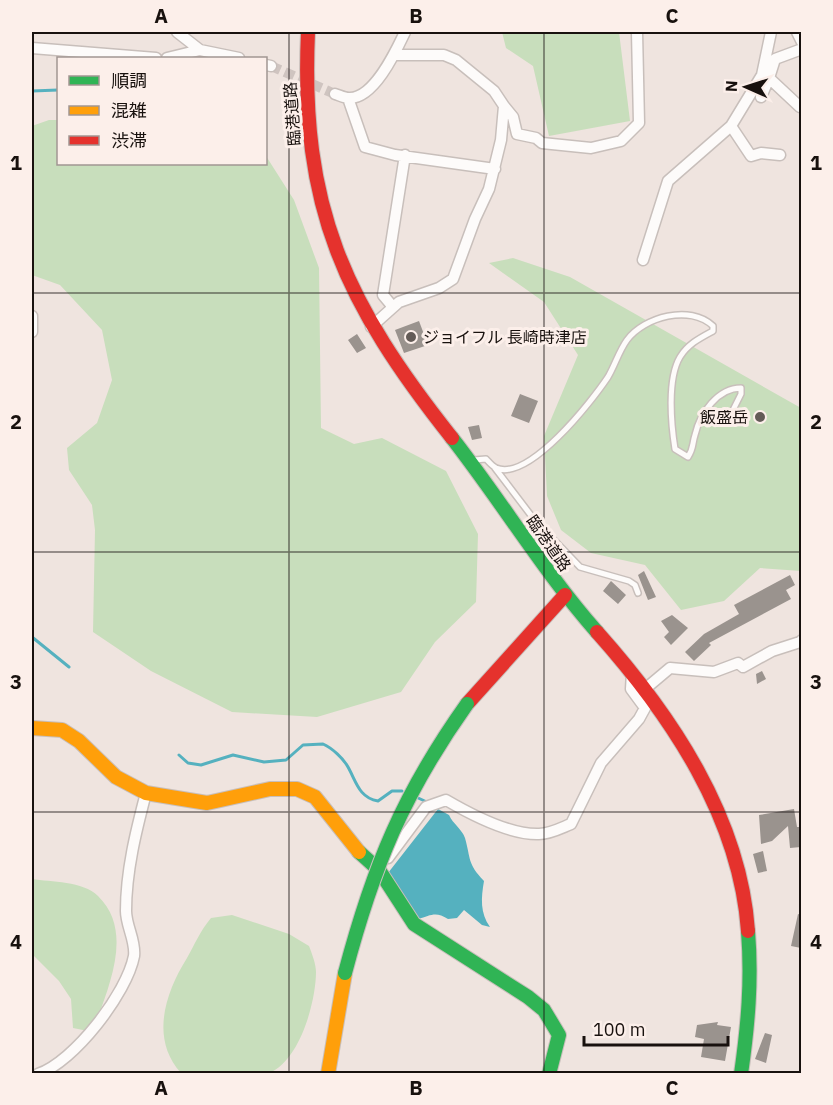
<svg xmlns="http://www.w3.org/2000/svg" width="833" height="1105" viewBox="0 0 833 1105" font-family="'IBM Plex Sans','Noto Sans JP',sans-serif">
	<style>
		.green { fill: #c8debc }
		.water { fill: #55b1bf }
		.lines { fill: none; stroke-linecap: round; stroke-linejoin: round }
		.stream { stroke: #55b1bf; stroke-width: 3 }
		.building { fill: #9a938e }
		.street-tunnel { stroke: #cfc4c0; stroke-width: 10; stroke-dasharray: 10 5; stroke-linecap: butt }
		.lane-casing { stroke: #c8bfbb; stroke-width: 8 }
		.street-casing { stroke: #c8bfbb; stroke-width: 13 }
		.fast-casing { stroke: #c8bfbb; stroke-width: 16 }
		.slow-casing { stroke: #c8bfbb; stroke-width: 16 }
		.jam-casing { stroke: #c8bfbb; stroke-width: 16 }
		.lane { stroke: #fdfbfa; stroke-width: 5 }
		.street { stroke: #fdfbfa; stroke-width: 10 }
		.fast { stroke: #30b455; stroke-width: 14 }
		.slow { stroke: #ff9f0a; stroke-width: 14 }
		.jam { stroke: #e5322d; stroke-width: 14 }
		.fast-bridge-casing { stroke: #c7c1bf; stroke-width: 16; stroke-linecap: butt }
		.fast-bridge { stroke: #30b455; stroke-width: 14 }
		.grid { fill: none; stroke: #18110e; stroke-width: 1.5; stroke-opacity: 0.55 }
		.poi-dot { fill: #635b57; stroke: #fcefea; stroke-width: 2 }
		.labels { text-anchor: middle; stroke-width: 6; stroke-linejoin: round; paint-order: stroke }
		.street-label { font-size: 16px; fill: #18110e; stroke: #fcefea }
		.poi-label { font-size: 16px; fill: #18110e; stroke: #fcefea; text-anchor: start }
		.neatline { fill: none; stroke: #18110e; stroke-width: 2 }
		.grid-label { font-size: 20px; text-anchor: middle; font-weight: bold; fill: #18110e }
	</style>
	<rect width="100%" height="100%" fill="#efe4df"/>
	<path class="green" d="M502,32H619L630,121L549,136L533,66L506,48Z
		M49,120H58V164H266V156L294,200L319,268L321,428L354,444L382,438L446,471L478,534L476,602L435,642L401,692L317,717L232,712L151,671L93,632L95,530L92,505L69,470L67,448L97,423L112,380L102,330L60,285L32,275V126Z
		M513,258L570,277L801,408V571L760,568L724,601L681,610L645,565L591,553L561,530L547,496L544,436L578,355L544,302L489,263Z
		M32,879C51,882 83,881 98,896C136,933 106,991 93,1032L73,1028L71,999L59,981L32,954Z
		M232,915L289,934L309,946C312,954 316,964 316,972C316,1001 300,1061 269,1073C259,1077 197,1074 181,1073C150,1039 165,993 187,958C195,944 200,931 211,918Z"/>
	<path class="water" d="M438,809L449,815C453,824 462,829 465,838C471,859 467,863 484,881C481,898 480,913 490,927L482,925L464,910L457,918L448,919C436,911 431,915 418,919L388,873Z"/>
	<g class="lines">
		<path class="stream" d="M32,91L58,90
			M32,637L69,667
			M179,755L188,763L201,765L233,755L264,762L286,760L303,745L323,744C332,748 343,758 348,767C356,781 359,798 378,801L392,791H402
			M416,797L429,803"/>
	</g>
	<path class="building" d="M419,321L428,345L404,353L395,330Z
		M357,334L366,348L357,353L348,340Z
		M520,394L538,401L529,423L511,416Z
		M479,425L482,438L472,440L468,427Z
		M644,571L656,597L648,600L638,575Z
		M790,575L795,585L786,590L791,599L709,643L711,645L694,661L685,652L704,634L739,614L734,605Z
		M611,581L626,595L618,604L603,591Z
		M672,615L688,628L671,645L664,637L669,632L661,621Z
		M762,671L766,679L757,684L756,674Z
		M794,809L797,827H801V847L790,848L788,826L772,841L761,844L759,815Z
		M763,851L767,871L758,873L753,854Z
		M798,914L801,915V948L791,946Z
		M718,1022L717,1025L731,1027L725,1061L701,1057L704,1039L695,1037L697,1025Z
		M765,1033L772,1035L766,1063L755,1059Z"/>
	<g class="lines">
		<path class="street-tunnel" d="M271,66L335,94"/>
		<defs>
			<path id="lane" d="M474,460L486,459C488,461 492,466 496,468C529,482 592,401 608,377C615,365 619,351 627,340C644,317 690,304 713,326V331C700,338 688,344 680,357C667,379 671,424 675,449L688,457C694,448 692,444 695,435C700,413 718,388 741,388V394L729,418
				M495,468L533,518L580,567L629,581L635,585L638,593"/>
			<path id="street" d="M177,32L200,50L239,58
				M771,32L762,75L731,126L751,156L761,153L780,155
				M797,32L802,42
				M32,48L156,58
				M167,58L200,50
				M266,65L271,66
				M335,94C339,95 344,98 349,98C374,99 396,51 405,32
				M761,97L769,78
				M348,98L365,147L395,155L495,169
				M504,106L513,117L517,134L536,138L542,143L591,148L621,141L639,123L637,32
				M800,107L769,78L775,59L802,49
				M643,260L668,181L731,126
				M393,307L383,295L405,155
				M32,316V332
				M371,327L399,302L439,288L453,279L475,219L489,189L501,140L504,106L494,91L456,60L444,55H394
				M645,689L670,668L714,672L738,663L743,667L772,651L800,642L802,640
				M388,858L426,807L446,800C470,814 511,835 539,834C550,834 561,828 571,824L601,763L639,719L645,708L631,689L632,673
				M38,1074C74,1062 127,993 134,956C136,941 126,926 126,911C126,871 136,831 146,793"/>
			<path id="fast" d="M452,438C502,502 544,572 597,632
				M359,852L379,870L414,924L528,997L544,1010L559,1035L549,1074
				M741,1074C748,1025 752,980 748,931"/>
			<path id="slow" d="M32,728L62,730L79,741L116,777L146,793L207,803L270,789H297L315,797L359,852
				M328,1074L345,973"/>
			<path id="jam" d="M308,32C300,208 345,303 452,438
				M597,632C671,715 740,817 748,931
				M467,704L565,595"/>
		</defs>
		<use href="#lane" class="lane-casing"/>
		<use href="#street" class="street-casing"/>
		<use href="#fast" class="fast-casing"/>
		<use href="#slow" class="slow-casing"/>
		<use href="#jam" class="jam-casing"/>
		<use href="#lane" class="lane"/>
		<use href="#street" class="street"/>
		<use href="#fast" class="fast"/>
		<use href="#slow" class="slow"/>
		<use href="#jam" class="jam"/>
		<defs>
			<path id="fast-bridge" d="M345,973C373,867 403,794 467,704"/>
		</defs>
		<use href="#fast-bridge" class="fast-bridge-casing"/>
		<use href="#fast-bridge" class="fast-bridge"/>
	</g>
	<path class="grid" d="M289,32V1074M544,32V1074M32,293H802M32,552H802M32,812H802"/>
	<g class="poi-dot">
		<circle cx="411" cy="337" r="6"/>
		<circle cx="760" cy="417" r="6"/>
	</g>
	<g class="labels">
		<g class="street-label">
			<text transform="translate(292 114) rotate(-94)" y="6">臨港道路</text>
			<text transform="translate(549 543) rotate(55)" y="6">臨港道路</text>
		</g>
		<g class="poi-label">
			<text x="423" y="343">ジョイフル 長崎時津店</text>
			<text x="748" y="423" text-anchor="end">飯盛岳</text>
		</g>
	</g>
	<rect width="833" height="1105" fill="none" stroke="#fcefea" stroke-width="66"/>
	<rect x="57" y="57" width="210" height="108" fill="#fcefea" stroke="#a19692" stroke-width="1.5"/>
	<rect x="69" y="76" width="30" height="9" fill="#30b455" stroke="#a19692" stroke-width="1.5"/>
	<text x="111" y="87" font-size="18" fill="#18110e">順調</text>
	<rect x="69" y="106" width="30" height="9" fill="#ff9f0a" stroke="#a19692" stroke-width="1.5"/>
	<text x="111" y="117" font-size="18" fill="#18110e">混雑</text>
	<rect x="69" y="136" width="30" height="9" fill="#e5322d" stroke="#a19692" stroke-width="1.5"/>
	<text x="111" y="147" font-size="18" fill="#18110e">渋滞</text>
	<g transform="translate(746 87) rotate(273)" stroke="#fcefea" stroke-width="4.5" paint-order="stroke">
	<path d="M0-4.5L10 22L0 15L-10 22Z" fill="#18110e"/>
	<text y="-9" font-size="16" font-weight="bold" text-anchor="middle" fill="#18110e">N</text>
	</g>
	<path d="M584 1036v9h144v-9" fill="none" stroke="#18110e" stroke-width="3"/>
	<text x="593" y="1036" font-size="18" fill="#18110e" stroke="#fcefea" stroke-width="4.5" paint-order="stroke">100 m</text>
	<rect x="33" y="33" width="767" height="1039" class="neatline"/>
	<g class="grid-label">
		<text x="161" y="23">A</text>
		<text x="416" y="23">B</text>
		<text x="672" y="23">C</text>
		<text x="16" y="170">1</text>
		<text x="816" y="170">1</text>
		<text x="16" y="429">2</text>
		<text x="816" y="429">2</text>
		<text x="16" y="689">3</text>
		<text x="816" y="689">3</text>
		<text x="16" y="949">4</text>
		<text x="816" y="949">4</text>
		<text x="161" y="1095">A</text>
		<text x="416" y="1095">B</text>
		<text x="672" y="1095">C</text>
	</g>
</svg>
